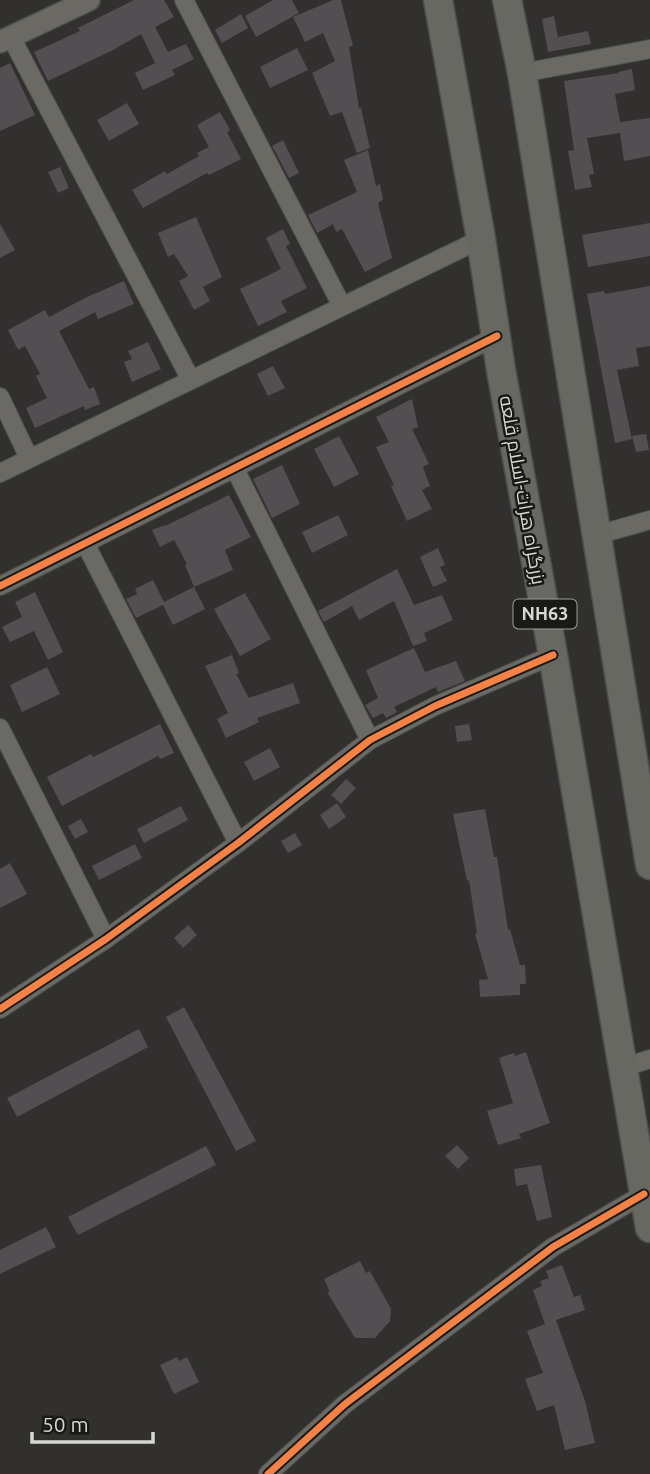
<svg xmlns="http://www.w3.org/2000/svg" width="650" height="1474" viewBox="0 0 650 1474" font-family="Ubuntu,Cairo,sans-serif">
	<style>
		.building { fill: #524e52 }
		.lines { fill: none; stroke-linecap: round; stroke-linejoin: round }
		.minor-casing { stroke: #4e4e4d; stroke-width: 20 }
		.tertiary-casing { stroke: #4e4e4d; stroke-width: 24 }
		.trunk-casing { stroke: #4e4e4d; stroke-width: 31 }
		.minor { stroke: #6a6964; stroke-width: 18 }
		.tertiary { stroke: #6a6964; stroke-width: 21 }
		.trunk { stroke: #686862; stroke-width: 28 }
		.cycleway-casing { stroke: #191917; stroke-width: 11 }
		.cycleway { stroke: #f48246; stroke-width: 7 }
		.labels { text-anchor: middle; stroke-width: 5; stroke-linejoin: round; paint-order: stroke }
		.shield { fill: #191917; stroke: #9d9d9b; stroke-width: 2 }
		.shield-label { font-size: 18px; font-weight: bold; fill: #d6d6d3 }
		.street-label { font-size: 19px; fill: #d6d6d3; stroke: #191917 }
	</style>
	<rect width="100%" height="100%" fill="#31302e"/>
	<path class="building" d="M134,0H164L174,17L155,27L168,52L186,44L194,59L172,70L175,75L143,90L135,73L155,63L141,34L113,50L48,81L34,52L80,31L78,28Z
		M273,0H292L299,13L256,37L245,16Z
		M333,0H341L353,46L349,47L359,108H361L370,148L357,153L342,112L330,116L312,73L335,61L323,33L305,42L293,17Z
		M241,14L248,28L222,43L215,30Z
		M554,16L558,37L588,31L591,44L548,52L542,19Z
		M297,48L308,70L270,88L260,67Z
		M10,63L35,115L0,131V68Z
		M632,69L635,90L615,94L620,122L650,118V156L624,161L620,133L587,138L594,174L589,175L592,187L575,190L568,151L574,150L564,81L619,73L618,72Z
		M127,103L139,124L109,141L97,120Z
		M220,112L230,130L227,132L241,159L209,175L207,173L143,208L132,190L165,171L167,174L199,156L197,153L209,147L197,125Z
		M283,140L299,173L289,178L272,146Z
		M368,150L376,186L380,184L383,200L378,203L392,258L365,272L342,229L336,232L333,224L317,233L308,215L357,192L344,160Z
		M60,167L69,188L58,193L48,172Z
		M196,217L222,277L203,287L210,301L194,310L179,281L188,276L174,254L168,257L158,233Z
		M650,223V256L588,267L582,235Z
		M0,224L15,250L0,258Z
		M283,229L290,244L286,246L307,288L281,301L287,312L258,326L240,289L281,269L266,238Z
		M124,281L134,304L98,319L95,312L59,331L89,389L94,387L100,404L85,410L84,406L35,428L26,408L47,398L36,376L40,374L25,346L18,350L8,330L45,310L49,317L87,297Z
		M650,286V346L636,348L639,366L617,370L632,439L615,443L587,294L604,291L605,294Z
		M148,342L161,369L132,382L124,362L132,359L128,351Z
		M273,366L285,388L268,396L257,374Z
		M412,399L418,427L412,429L429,464L423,467L430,486L422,490L432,509L407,521L391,486L394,485L376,447L389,442L376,417Z
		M646,434L649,450L636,452L632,436Z
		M339,436L359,474L334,487L314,449Z
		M282,465L300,504L272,518L253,479Z
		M229,495L251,537L225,550L233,570L194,587L185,565L187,564L174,540L160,547L152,530L165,525V526Z
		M338,515L348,535L312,553L302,532Z
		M438,548L445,565L440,567L447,581L433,587L420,557Z
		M397,569L414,605L442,595L453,620L424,633L427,641L413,646L394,601L359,620L352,606L324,622L318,611Z
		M153,580L164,602L194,587L205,609L173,625L163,605L136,618L126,599L137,594L135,589Z
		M35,592L63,652L48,660L34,631L10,642L2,627L22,617L15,602Z
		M245,593L271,639L240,656L214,609Z
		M414,648L425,672L456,661L465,681L438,692L436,687L394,707L397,712L386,718L383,713L373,718L365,705L378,698L366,670Z
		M232,655L239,673L236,674L249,698L293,683L300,703L257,718L259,722L226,738L217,719L228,713L205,666Z
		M47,667L60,694L22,712L10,685Z
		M160,724L174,753L160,759L158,756L62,806L47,777L91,754L93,757Z
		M469,724L472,740L457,742L455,726Z
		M270,748L280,767L254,781L244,762Z
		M346,779L356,788L341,804L331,795Z
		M337,803L346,817L329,829L320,815Z
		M181,806L188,820L144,843L137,829Z
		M485,809L494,857H497L508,930L510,929L520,965H525L526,984H520V995L480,997L479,980L488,979L475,934L477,933L469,880L467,881L453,814Z
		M81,819L88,832L75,839L68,826Z
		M295,833L302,845L288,853L281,841Z
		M135,844L142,858L99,880L92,866Z
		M10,863L27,894L0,908V869Z
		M188,925L197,935L183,948L174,938Z
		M184,1007L256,1141L236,1151L166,1017Z
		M139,1029L148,1047L17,1117L7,1098Z
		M526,1052L550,1123L519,1134L521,1138L498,1145L487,1111L513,1103L499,1058L514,1053L515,1056Z
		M457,1145L469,1158L458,1169L445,1156Z
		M206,1146L216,1165L78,1235L68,1217Z
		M541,1165L552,1217L537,1221L527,1184L516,1186L514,1169Z
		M46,1227L56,1247L0,1274V1250Z
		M360,1261L366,1273L370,1271L391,1309L390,1321L375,1338H355L327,1292H330L324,1279Z
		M562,1265L574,1297L580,1295L585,1310L556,1320L585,1401L595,1443L565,1450L554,1405L537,1411L525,1379L543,1373L527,1331L545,1324L533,1290L542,1286L540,1281L549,1278L546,1271Z
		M177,1357L179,1361L187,1357L199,1382L174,1394L160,1365Z"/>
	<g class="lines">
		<defs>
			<path id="minor" d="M184,0L342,306
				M11,37L191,380
				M522,73L650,49
				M0,397L29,458
				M235,469L370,740
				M0,473L481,239
				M597,535L650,520
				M85,543L238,843
				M0,586L497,336
				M0,728L106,939
				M0,1009L106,939L238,843L370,740L435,706L553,655
				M621,1068L650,1059
				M268,1474L345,1404L553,1247L644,1194"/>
			<path id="tertiary" d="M0,42L89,0"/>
			<path id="trunk" d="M438,0L481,239L501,370L553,655L650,1228
				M507,0L522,73L650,865"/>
		</defs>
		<use href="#minor" class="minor-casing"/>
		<use href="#tertiary" class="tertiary-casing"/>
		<use href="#trunk" class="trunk-casing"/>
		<use href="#minor" class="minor"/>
		<use href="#tertiary" class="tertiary"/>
		<use href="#trunk" class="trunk"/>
		<defs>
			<path id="cycleway" d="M0,586L497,336
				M0,1009L106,939L238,843L370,740L435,706L553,655
				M268,1474L345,1404L553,1247L644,1194"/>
		</defs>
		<use href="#cycleway" class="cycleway-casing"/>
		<use href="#cycleway" class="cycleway"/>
	</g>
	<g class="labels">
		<rect class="shield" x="513.5" y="599.5" width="63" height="29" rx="5"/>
		<g class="shield-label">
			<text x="545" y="620">NH63</text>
		</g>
		<g class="street-label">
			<text transform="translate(523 490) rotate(80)" y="7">بزرگراه هرات-اسلام قلعه</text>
		</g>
	</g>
	<path d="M32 1432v10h121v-10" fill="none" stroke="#d6d6d3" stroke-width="3.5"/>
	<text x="42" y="1432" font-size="21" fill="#d6d6d3" stroke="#191917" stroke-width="5" paint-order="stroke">50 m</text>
</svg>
